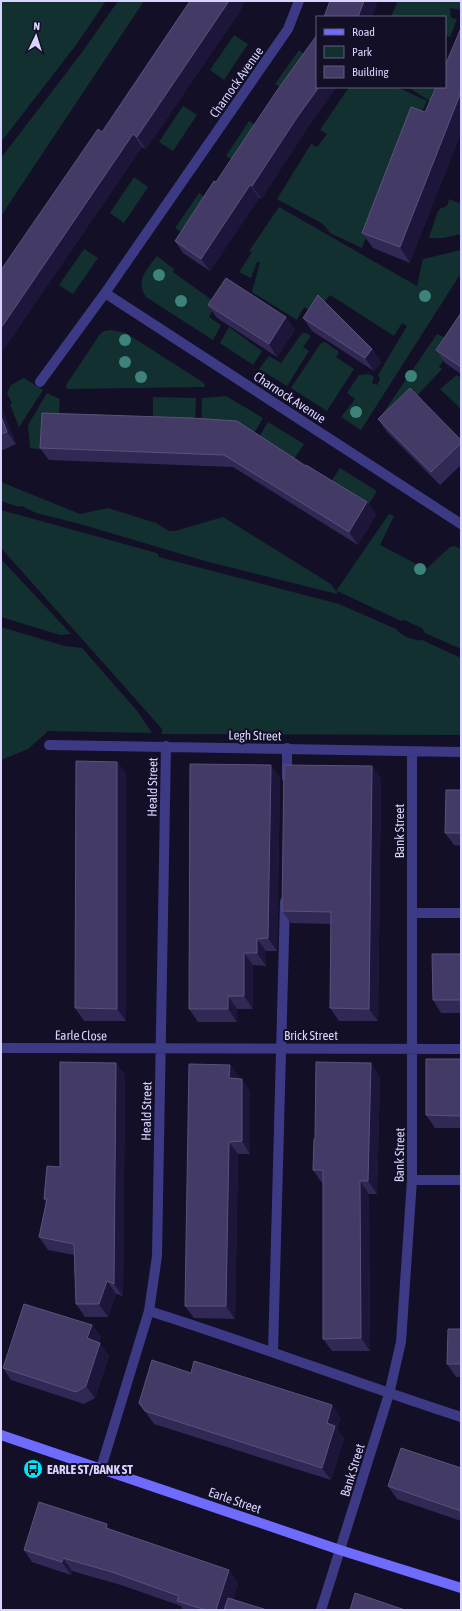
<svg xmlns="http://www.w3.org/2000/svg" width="462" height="1611" viewBox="0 0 462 1611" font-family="'Asap Condensed',sans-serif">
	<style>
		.green { fill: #12302f }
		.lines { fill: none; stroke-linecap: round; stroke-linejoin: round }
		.lane { stroke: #3d3a85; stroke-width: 10 }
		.street { stroke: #3d3a85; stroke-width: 10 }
		.secondary { stroke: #6f6bff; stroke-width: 10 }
		.tree { fill: #3d827b }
		.wall { fill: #312854 }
		.shaded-wall { fill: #1d163a }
		.building { fill: #433a66; stroke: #5a527e }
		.labels { text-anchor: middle; stroke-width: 4; stroke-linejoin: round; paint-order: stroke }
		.street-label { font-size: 13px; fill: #d9d4ff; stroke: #130f26 }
		.poi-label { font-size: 13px; font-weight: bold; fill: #d9d4ff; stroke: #130f26; text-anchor: start }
	</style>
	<rect width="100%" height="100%" fill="#130f26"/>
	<path class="green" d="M1,1H106L76,45L1,142Z
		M118,1H144L1,216V158L83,51Z
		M394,1H461V10L450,8L451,18L457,19L450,37L447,36L445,39V17H391L397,3Z
		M234,35L248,44L224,80L210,70Z
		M299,50L312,60L289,93L275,84Z
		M349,87H397L427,101L421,114L413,112L362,248L330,233L323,224L277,199L311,144L317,147L327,134L320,130Z
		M408,87H445L437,106Z
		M183,106L197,115L173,151L159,142Z
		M249,121L263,129L241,165L226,156Z
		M134,177L148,187L124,223L110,213Z
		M199,193L214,203L190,238L175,228Z
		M449,199L461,204V234L443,238H430L429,237L438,211L441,208C447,207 448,205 449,199Z
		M279,207L417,286L423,259L461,250V273L361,430L341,417L355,399L347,393L359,375L369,374L374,377L372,383L377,385L380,379L378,375L407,326L402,323L394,336L330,295L315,314L304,307L297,320L252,292L260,262H257L251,278L239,272L252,252L249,251Z
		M84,249L98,258L73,294L59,285Z
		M157,256L174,269L173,272L216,303L209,317L221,325L213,340L146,297C135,280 147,269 157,256Z
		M229,327L262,351L253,365L220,343Z
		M111,330L126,333L204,383L205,387L67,389L66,385L100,334L104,331Z
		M302,333H306L311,336L303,347L309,351L287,386L259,369L269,356L281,363Z
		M437,334L456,343L439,367L442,369L385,430L379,419Z
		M325,342L339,352L336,357L354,369L327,411L291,388L321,343Z
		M457,375L461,378V409L440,389Z
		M24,378L43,390L19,427L10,405L12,403L7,393L11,385Z
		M47,393L60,399L58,426L50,451L30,448L28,425Z
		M226,396L263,418L251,438L201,431L202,398Z
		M153,397L196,398L195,428L153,427Z
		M268,422L304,444L292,462L258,439Z
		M340,468L377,491L367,507L330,483Z
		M1,482L80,514L108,508L156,523L169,531H175L223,517L331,584L336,591L389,514L394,516L380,545L426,569L450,547L454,546L461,549V649L425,633L422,628L404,620L401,621L337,591V594L205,561L80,524L36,513L22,506L19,507L1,501Z
		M1,510L157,553L159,557L339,604L396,629C401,636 414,641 422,640L461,658V735L162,734V729L1,548Z
		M1,559L71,634L60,635L1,617Z
		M1,627L65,646L82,648L138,712L152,733L47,731L45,734L28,749L1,760Z"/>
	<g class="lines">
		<path class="lane" d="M287,778V748
			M412,913H461
			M412,1180H461
			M149,1311C254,1344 356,1383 461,1417
			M273,1352L285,902"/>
		<path class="street" d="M105,293L461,524
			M40,382L105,293L288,29L299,1
			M49,745L461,752
			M1,1048L461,1049
			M101,1468L149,1311L157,1256L166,746
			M321,1610L389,1394L401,1342L412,1180V752"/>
		<path class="secondary" d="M1,1435L340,1550L461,1588"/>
	</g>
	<g class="tree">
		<circle cx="159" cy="275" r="6"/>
		<circle cx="425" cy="296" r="6"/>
		<circle cx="181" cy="301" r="6"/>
		<circle cx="125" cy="340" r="6"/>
		<circle cx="125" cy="362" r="6"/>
		<circle cx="411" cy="376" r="6"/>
		<circle cx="141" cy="377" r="6"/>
		<circle cx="356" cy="412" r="6"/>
		<circle cx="420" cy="569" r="6"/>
	</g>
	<path class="wall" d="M190,1H244L240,11L146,149L142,147L1,353V270L102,132Z
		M411,107L410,263L373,248L362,233Z
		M307,129L261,199L259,198L210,271L183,253L175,241L216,182Z
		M208,305L286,317L295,330L277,357L217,318Z
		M461,313V374L445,363L436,350Z
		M303,318L372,349L381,362L374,371L312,331Z
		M1,407L16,444L1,451Z
		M42,413L306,466L367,502L376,515L358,545L233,467L49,460L40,448Z
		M378,419L461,440V465L440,485L387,432Z
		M117,762L126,774V1021H84L75,1008Z
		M372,766L381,779L378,1021H339L330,1008L331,924L291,923L282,911Z
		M280,778L277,951H266V966L253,965V1009H237V1022H198L189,1009Z
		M461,790V846L454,845L445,833Z
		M461,954V1013H441L433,1000Z
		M461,1059V1128H435L426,1115Z
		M116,1063L125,1075L123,1296L116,1294L108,1317H85L76,1304L74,1255L48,1250L39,1237L46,1202L44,1199L60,1167Z
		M230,1065L239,1077V1079L250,1091V1154H238L235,1319L194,1318L185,1306Z
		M380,1076L377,1194H369L370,1351H332L323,1339V1183H322L313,1170L315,1139Z
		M92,1325L101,1337L99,1342L109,1356L95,1398L84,1404L11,1380L3,1368Z
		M461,1329V1377H456L447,1364Z
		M191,1373L341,1418L337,1429L344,1439L331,1480L154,1424L139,1403Z
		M461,1468V1521L397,1499L388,1486Z
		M111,1530L229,1570L238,1583L233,1599L267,1610H183L181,1606L121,1585L72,1571L71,1575L32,1562L24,1550Z"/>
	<path class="shaded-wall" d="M229,1H244L240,11L146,149L137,137Z
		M364,1H378L372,17H358Z
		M319,87H337L307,129L261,199L252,186L298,116Z
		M461,92V134L410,263L400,247Z
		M133,134L142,147L1,353V328Z
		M250,185L259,198L210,271L201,259Z
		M286,317L295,330L277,357L269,344Z
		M372,349L381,362L374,371L365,358Z
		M1,407L16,444L7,432L1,416Z
		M367,502L376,515L358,545L349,532Z
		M117,762L126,774V1021L117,1009Z
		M271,765L280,778L277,951L268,938Z
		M372,766L381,779L378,1021L369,1009Z
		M257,939L266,951V966L257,953Z
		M244,953L253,965V1009L244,996Z
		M228,996L237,1009V1022L228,1009Z
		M116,1063L125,1075L123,1296L114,1284Z
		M371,1063L380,1076L377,1194L368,1181Z
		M230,1065L239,1077L238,1091L229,1078Z
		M242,1079L250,1091V1154L242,1141Z
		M229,1142L238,1154L235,1319L226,1306Z
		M360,1181L369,1194L370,1351L361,1338Z
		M107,1281L116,1294L108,1317L99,1304Z
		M92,1325L101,1337L96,1351L87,1338Z
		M100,1343L109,1356L95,1398L86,1386Z
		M332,1405L341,1418L337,1429L344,1439L331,1480L322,1468L327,1423Z
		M107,1524L116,1537L106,1528Z
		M63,1558L72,1571L71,1575L62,1562Z
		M229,1570L238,1583L229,1610H216Z"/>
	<path class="building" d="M190,1H229L137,137L133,134L1,328V270L98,129L102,132Z
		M330,1H364L358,17H324Z
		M461,28V92L400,247L362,233L411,107L425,112L436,87H445V66Z
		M317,35V87H319L298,116L252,186L250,185L201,259L175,241L214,181L216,182L276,92Z
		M226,278L286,317L269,344L208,305Z
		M318,295L372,349L365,358L303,318Z
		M461,313V367L436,350Z
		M410,388L461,440V443L431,472L378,419Z
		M42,413L192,418L237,421L306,466V465L367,502L349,532L224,455L40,448Z
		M1,416L7,432L1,434Z
		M76,761L117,762V1009L75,1008Z
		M190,764L271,765L268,938L257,939V953H244V996H228V1009H189Z
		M284,765L372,766L369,1009L330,1008L331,912L282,911Z
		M446,790H461V833H445Z
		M432,954H461V1000H433Z
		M426,1059H461V1116L426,1115Z
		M60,1062L116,1063L114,1284L107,1281L99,1304H76L74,1244L39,1237L47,1199H44L47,1166L60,1167Z
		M316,1062L371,1063L368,1181H360L361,1338L323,1339V1170H313L314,1139H315Z
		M189,1064L230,1065L229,1078L242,1079V1141L229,1142L226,1306H185Z
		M24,1304L92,1325L87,1338L100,1343L86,1386L76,1392L3,1368Z
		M448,1329H461V1364H447Z
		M152,1360L191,1373L194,1361L332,1405L327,1423L335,1426L322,1468L145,1411L139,1403Z
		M401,1448L461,1468V1511L388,1486Z
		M39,1502L107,1524L106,1528L229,1570L216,1610H206L177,1601L179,1596L112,1572L63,1558L62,1562L24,1550Z
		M355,1593L405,1610H350Z
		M228,1598L267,1610H224Z"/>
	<defs>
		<symbol id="bus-disc" viewBox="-11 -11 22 22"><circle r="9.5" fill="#00e5ff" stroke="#130f26"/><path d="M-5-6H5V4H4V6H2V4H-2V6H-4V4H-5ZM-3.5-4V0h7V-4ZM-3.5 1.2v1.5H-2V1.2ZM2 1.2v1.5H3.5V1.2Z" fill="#111"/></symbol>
	</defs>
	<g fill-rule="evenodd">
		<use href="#bus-disc" x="22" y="1458" width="22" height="22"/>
	</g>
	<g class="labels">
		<g class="street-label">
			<text transform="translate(236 82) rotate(-55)" y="5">Charnock Avenue</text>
			<text transform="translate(290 397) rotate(33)" y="5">Charnock Avenue</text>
			<text transform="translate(255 735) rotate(1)" y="5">Legh Street</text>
			<text transform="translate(152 787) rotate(-89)" y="5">Heald Street</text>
			<text transform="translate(399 831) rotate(-90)" y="5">Bank Street</text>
			<text transform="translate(81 1035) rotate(1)" y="5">Earle Close</text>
			<text x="311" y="1040">Brick Street</text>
			<text transform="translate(146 1111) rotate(-89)" y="5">Heald Street</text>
			<text transform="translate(399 1155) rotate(-89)" y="5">Bank Street</text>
			<text transform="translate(352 1470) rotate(-73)" y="5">Bank Street</text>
			<text transform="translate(235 1500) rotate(19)" y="5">Earle Street</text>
		</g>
		<g class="poi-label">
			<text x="47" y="1474">EARLE ST/BANK ST</text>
		</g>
	</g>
	<rect width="462" height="1611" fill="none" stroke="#d9d4ff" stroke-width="4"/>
	<rect x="316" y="16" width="130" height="72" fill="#130f26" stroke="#625e7d"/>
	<rect x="324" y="29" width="20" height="6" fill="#6f6bff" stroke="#625e7d"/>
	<text x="352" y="36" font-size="12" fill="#d9d4ff">Road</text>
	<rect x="324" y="46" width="20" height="12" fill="#12302f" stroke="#625e7d"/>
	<text x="352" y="56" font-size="12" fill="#d9d4ff">Park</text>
	<rect x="324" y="66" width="20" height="12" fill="#433a66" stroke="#625e7d"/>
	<text x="352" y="76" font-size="12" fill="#d9d4ff">Building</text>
	<g transform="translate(36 36) rotate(4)" stroke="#130f26" stroke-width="3" paint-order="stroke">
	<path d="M0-3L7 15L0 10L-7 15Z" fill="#d9d4ff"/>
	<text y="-6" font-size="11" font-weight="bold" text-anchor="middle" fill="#d9d4ff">N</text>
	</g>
</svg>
